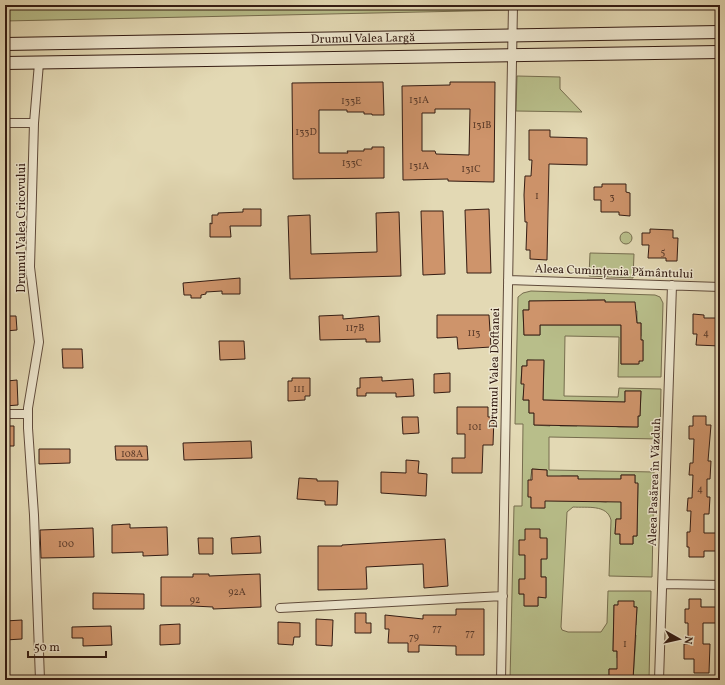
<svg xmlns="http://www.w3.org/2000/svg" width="725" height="685" viewBox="0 0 725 685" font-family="Vollkorn,serif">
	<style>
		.green { fill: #b8be8a; stroke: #766d4e; fill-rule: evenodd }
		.building { fill: #ce946b; stroke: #341c13; fill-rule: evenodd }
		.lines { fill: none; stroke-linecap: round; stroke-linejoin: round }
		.street-casing { stroke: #604b3b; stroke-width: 10 }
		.secondary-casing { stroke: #341c13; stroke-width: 14 }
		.street { stroke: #ede6ce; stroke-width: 8 }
		.secondary { stroke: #ede6ce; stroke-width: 12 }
		.labels { text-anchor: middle; stroke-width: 3; stroke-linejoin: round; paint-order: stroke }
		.number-label { font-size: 10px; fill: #5a3a29 }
		.street-label { font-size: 12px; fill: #341c13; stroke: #ede6ce }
	</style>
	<rect width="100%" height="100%" fill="#e3d9b4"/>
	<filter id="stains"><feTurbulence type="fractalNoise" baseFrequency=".005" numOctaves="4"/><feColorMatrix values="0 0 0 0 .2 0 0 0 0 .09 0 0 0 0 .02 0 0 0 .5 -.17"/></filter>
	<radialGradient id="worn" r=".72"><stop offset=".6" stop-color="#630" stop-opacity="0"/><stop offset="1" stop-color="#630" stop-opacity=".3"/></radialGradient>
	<path class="green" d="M5,5H513V10L5,21Z
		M517,76L560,77V89L582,112L516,111Z
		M620 238a6 6 0 1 1 12 0a6 6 0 1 1-12 0Z
		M590,253L634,254L633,278L589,276Z
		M531,291L655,295L660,297L663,303L661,377H618L619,337L565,336L564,396L618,397L619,388L661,389L660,439L549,437V470L654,472L652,577L609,576L611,520C607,504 587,508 573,507L567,512L561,627L562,630L568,632H601L607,623L608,591H651L649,680H633L636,635H633V625H636L637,607L614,605L613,651H617V658H620L619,669H609V680H510L514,506H522L523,424H515L518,297L523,293ZM587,300H605V307L637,311V323H641V336L638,340H643V360L639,361L638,364H621V325H540V335H524L523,310H529V301H575L586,307ZM527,360L544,361L543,400L625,402V391H641L640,416H638V427H619L577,420V426H560L550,418V426L534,425V413H529V400H523L524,390H526V384L521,383L522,366H527ZM532,469L547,470V479L562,476H578V481C594,478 606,479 621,483V475H635V483L638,484L637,536H633V544H620V534H615L616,519H621V496L606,502L545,497L544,508L531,507V497L528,496ZM540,538L547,539V558L541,559V577H546V597H538V606H525L524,594H519V580L525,579V555Z"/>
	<path class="building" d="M383,82L384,115H372V114H364V112H347V110H319V153H348L347,151H364V149H372V147H384V178L293,179L292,83Z
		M450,82H495L494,182L448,181V179L403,180L402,86L450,85ZM435,109H470L469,155L436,154L435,151H422V113H435Z
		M529,130H550V137L587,138V165L549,164L547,260L530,259V250H526L527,222H525L524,195L525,176H531L532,160H529Z
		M602,184H626V192L630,193V216L619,215V212H601V200H594V187H602Z
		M243,209H261V226H230L231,237H210V223L212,224V215H218V213L243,212Z
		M489,209L491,273H467L465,210Z
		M421,211H443L445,274L423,275Z
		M399,212L401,276L290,279L288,216L310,215L311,254L377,252L376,213Z
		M650,229L673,230V238H678L677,261H666V258H648L649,245H642V233H650Z
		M240,278V294H222V291L206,292V294L201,295V298H191V295H184L183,283Z
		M605,300V302H635L637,323H641V340H643V361H639V364H621V325H540V335H524L523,310H529V301Z
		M693,314L704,315V318H720V346L696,345L697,334H693Z
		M343,315V319L379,316L380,342H366V339L320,340L319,316Z
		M437,315H489L491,347L458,349L457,337L437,338Z
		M5,316H16L17,330L5,331Z
		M219,341H244L245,359L220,360Z
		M62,349H82L83,368H63Z
		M527,360H544L543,400L625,402V391H641L640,416H638V427L534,425V413H529V400H523L524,384H521L522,366H527Z
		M450,373V392L434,393V374Z
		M382,377V381L413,379L414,396L396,397V393H366V396H357V388H360V378Z
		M292,378H310V396H305V400L288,401V381H292Z
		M17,380L18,405L5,406V384H8L7,381Z
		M457,407H488V417H494L493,445H483L482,473H452V458H465V434H457Z
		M693,416H706V425H711L708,461H711L710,479H707V497H710L709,514H704V533H720V551H704V557H689V547H687V532H690L691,511H687L688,498H692L693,475H689L690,463H693L694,439H689V426H693Z
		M402,417H418L419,433L403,434Z
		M5,426H14V446H5Z
		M251,441L252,458L184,460L183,443Z
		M115,446H147L148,460H116Z
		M39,449H70V463L39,464Z
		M406,460L419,461L418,473L427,474L426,496L381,493V472L406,473Z
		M532,469L547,470V476H578V479H621V475H635V483H638L637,536H633V544H620V534H615L616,519H621V502L545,501V508H531V497H528V480H532Z
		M299,478L317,479V481H338L337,505H325V501L297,499Z
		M130,524V528L167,527L168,555L143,556V552L112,553V525Z
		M93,528L94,557L41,558L40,530Z
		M525,529H540V538H547V559H541V577H546V598L538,597V606H524V594H519V579H525V555H519V540H525Z
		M260,536L261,553L232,554L231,538Z
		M198,538H213V554H199Z
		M445,539L448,586L424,588L423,564L366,567L367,589L318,590V546H342V545Z
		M193,574H209V576L260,574L261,607L213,609V607L193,606H161V577H193Z
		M93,593L144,594V609H93Z
		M689,599H701V607H720V623H703V644H710L709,673H694V659H684V644H688V623H685V609H689Z
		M618,601H634V607H637L633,680H609V669H617V651H613L614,605H618Z
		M456,609H484V655H456V646L419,645V652H408V643H388L389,629H385V615L423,619V615H456Z
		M355,613H366V623H371V633H355Z
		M316,619L333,620L332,646L316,645Z
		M22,620V639L5,640V621Z
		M278,622L300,623V637H294L293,645L278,644Z
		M180,624V644L160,645V625Z
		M111,626L112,645L83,646V638H72V627Z"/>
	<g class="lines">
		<defs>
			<path id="street" d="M39,63L34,123L30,267L39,342L28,408V428L34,515L40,680
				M5,123H34
				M508,280L720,287
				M5,414H28
				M663,584L720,585
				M280,608L503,596
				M501,680L513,5
				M659,680L672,285"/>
			<g id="secondary">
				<path id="s1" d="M5,44L720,32"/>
				<path d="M5,63L720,52"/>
			</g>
		</defs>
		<use href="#street" class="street-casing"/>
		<use href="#secondary" class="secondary-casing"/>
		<use href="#street" class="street"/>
		<use href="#secondary" class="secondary"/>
	</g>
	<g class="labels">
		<g class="number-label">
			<text x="419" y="103">131A</text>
			<text x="351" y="104">133E</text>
			<text x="482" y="128">131B</text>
			<text x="306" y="135">133D</text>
			<text x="352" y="166">133C</text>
			<text x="419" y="169">131A</text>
			<text x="471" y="172">131C</text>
			<text x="537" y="199">1</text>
			<text x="612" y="200">3</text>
			<text x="663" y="255">5</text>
			<text x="355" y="331">117B</text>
			<text x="474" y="336">113</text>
			<text x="706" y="336">4</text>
			<text x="299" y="392">111</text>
			<text x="475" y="430">101</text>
			<text x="132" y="457">108A</text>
			<text x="700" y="492">4</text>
			<text x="66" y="547">100</text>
			<text x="237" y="595">92A</text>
			<text x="195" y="603">92</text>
			<text x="437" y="631">77</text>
			<text x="470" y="636">77</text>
			<text x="414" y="640">79</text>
			<text x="625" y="647">1</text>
		</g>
		<g class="street-label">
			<text dy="4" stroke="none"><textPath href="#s1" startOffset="358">Drumul Valea Largă</textPath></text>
			<text transform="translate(21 228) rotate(-90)" y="4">Drumul Valea Cricovului</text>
			<text transform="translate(614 271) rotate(2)" y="4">Aleea Cumințenia Pământului</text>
			<text transform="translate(494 368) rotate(-89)" y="4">Drumul Valea Doftanei</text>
			<text transform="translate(654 482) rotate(-88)" y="4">Aleea Pasărea în Văzduh</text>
		</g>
	</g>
	<rect width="725" height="685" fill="none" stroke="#e3d9b4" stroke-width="20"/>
	<rect x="6" y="6" width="713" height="673" fill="none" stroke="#341c13" stroke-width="2"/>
	<rect x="10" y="10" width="705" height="665" fill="none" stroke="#341c13"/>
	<g transform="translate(679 639) rotate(98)" stroke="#ede6ce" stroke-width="3" paint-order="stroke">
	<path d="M0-3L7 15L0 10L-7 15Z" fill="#341c13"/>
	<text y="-6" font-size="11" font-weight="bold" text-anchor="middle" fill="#341c13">N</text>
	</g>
	<path d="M28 651v6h78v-6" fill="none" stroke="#341c13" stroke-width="2"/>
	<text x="34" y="651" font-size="12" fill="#341c13" stroke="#ede6ce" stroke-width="3" paint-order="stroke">50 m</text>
	<rect width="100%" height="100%" filter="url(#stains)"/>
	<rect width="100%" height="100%" fill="url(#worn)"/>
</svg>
